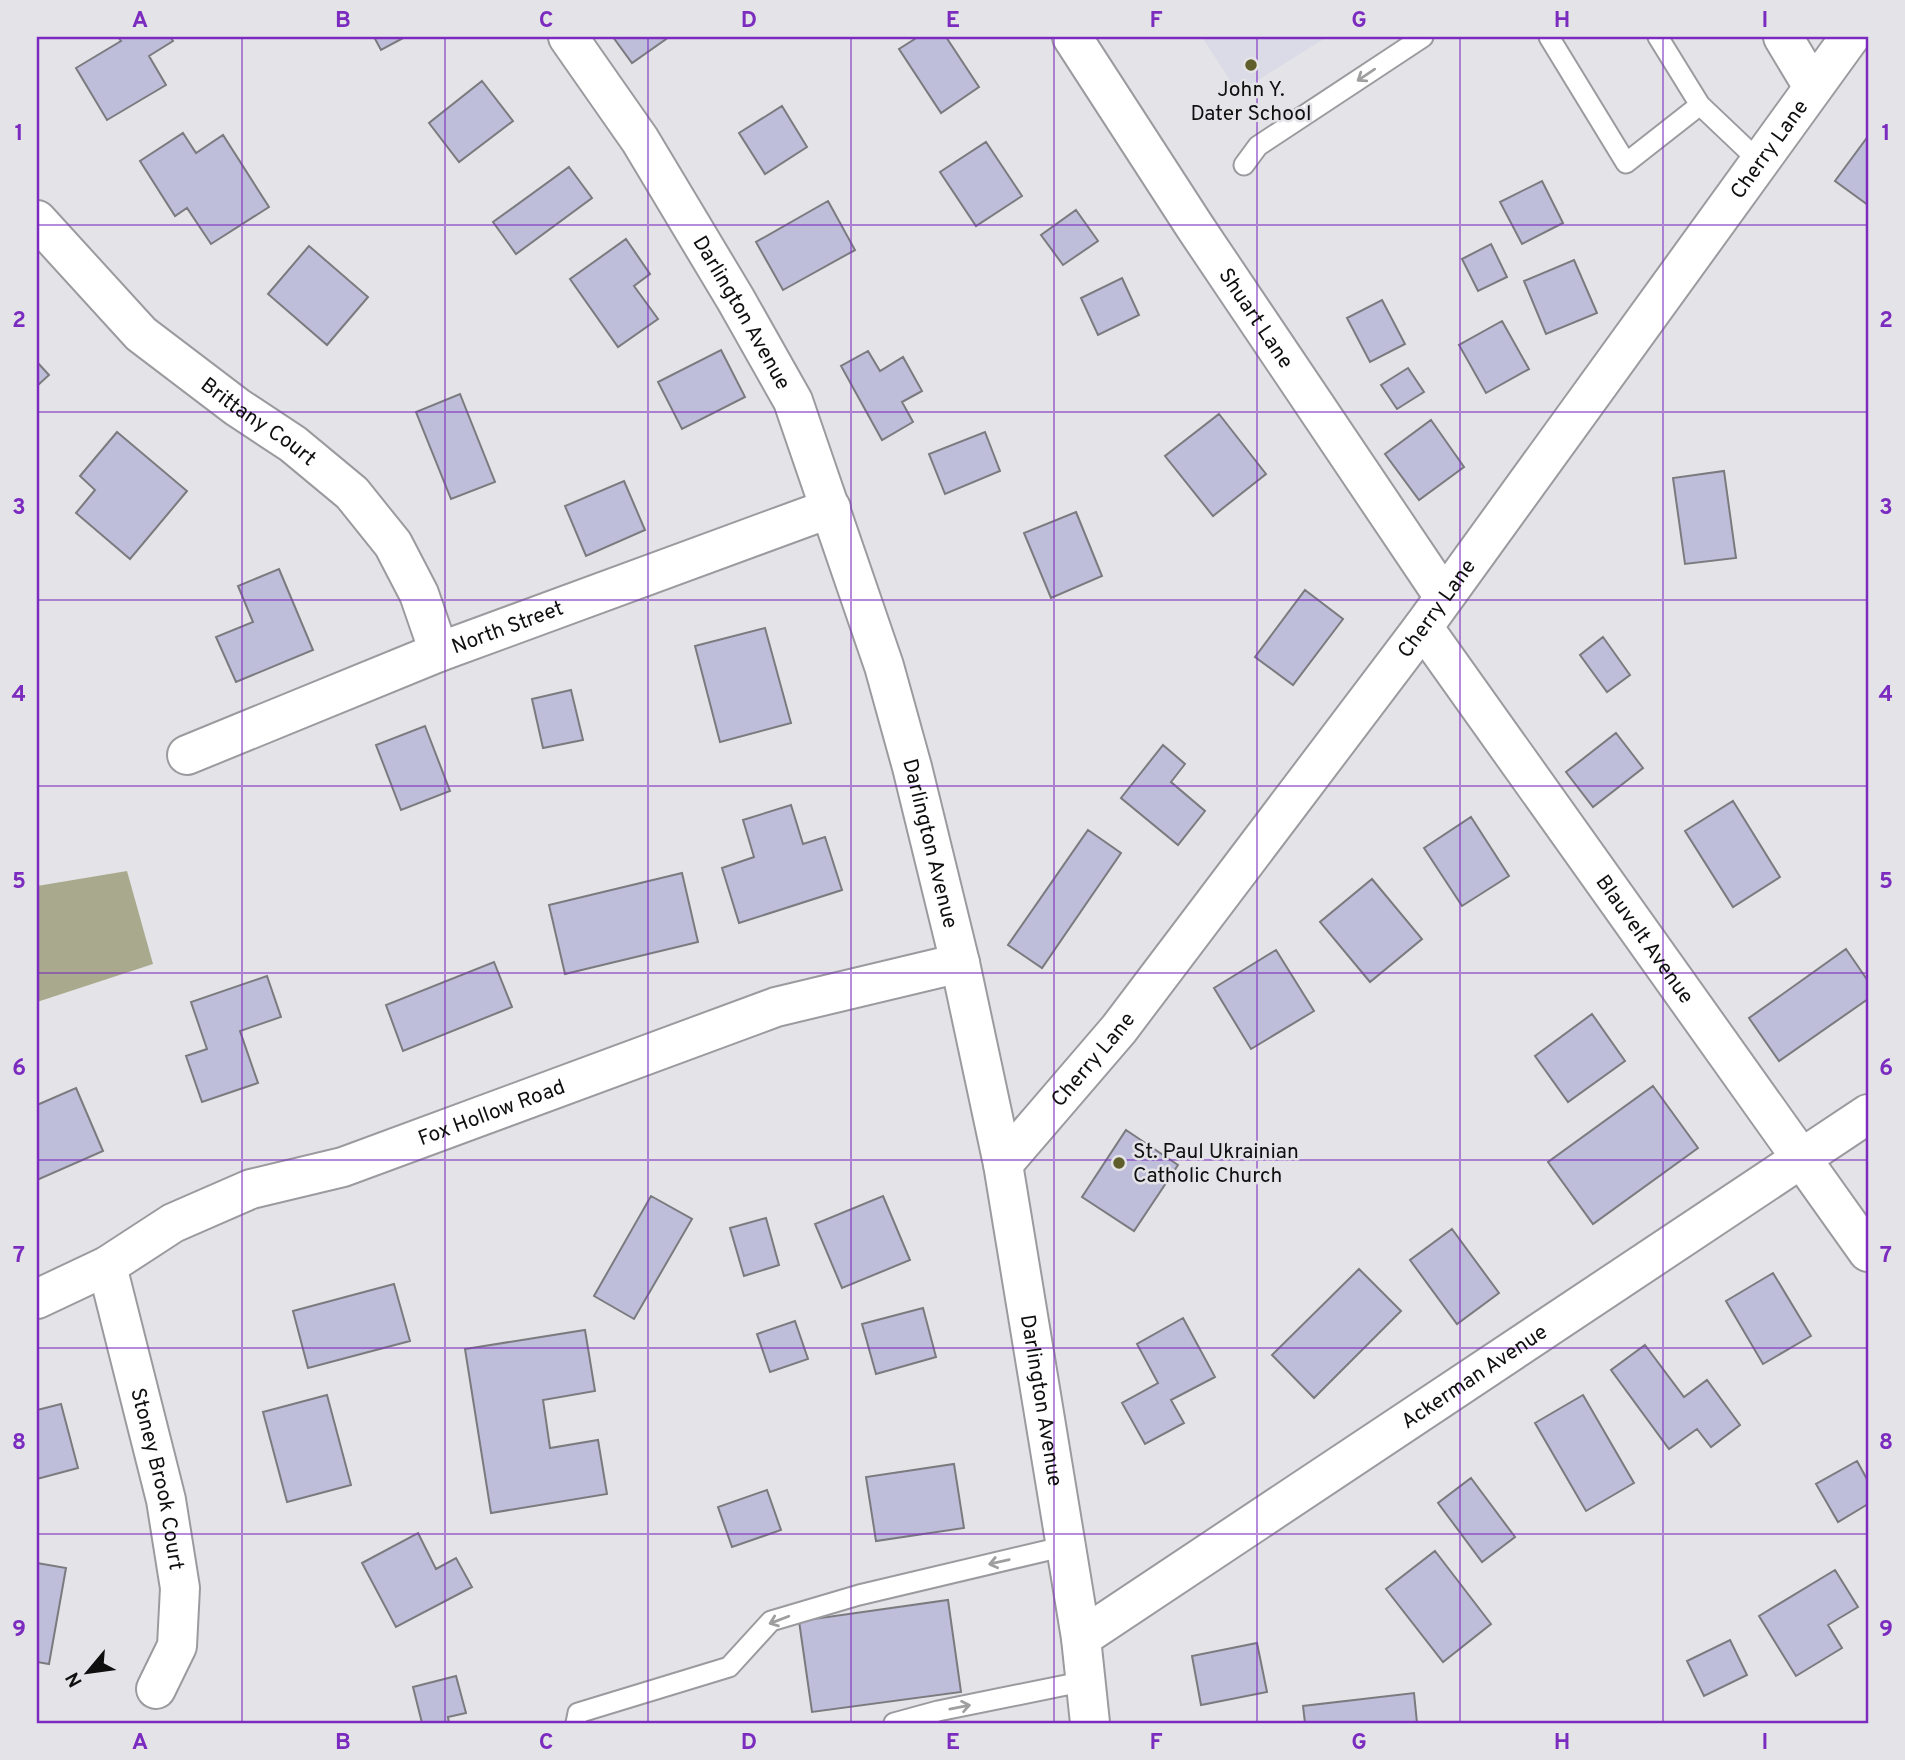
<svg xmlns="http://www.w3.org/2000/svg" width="1905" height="1760" viewBox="0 0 1905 1760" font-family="Overpass,sans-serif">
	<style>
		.built { fill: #dbdbe7 }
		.forest { fill: #a9aa8d }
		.building { fill: #bebdda; stroke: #7b7b7f; stroke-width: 2 }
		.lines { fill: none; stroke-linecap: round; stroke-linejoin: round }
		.service-casing { stroke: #9b9b9f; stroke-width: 23 }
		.minor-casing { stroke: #9b9b9f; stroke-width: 42 }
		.secondary-casing { stroke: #9b9b9f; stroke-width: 42 }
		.service { stroke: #fff; stroke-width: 19 }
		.minor { stroke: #fff; stroke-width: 38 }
		.secondary { stroke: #fff; stroke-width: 38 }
		.oneway { stroke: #9f9f9f }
		.grid { fill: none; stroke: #7b2cbf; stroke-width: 2; stroke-opacity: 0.55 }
		.poi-dot { fill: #605f2c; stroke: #e4e4e8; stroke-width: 2.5 }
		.labels { text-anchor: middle; stroke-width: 5; stroke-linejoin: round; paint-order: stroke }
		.poi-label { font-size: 21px; fill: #0f0f10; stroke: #e4e4e8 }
		.street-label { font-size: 21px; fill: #0f0f10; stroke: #e4e4e8 }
		.neatline { fill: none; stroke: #7b2cbf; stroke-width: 2.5 }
		.grid-label { font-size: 23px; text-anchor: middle; font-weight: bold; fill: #7b2cbf }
	</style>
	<rect width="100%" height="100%" fill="#e4e4e8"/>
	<path class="built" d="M1202,37H1327L1238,93Z"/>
	<path class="forest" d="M127,871L153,964L37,1002V886Z"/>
	<path class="building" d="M118,37H170L173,41L149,56L166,85L107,120L76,68L121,41Z
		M374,37H405L381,50Z
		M613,37H669L632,63Z
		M918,37H946L979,87L941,113L899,49Z
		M482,81L513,121L459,162L429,123Z
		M782,106L807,147L765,174L739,133Z
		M183,133L196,153L223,135L269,207L211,244L187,208L175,216L140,161Z
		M1866,139L1868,141V205L1835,181Z
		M986,142L1022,196L976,226L940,172Z
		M569,167L592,198L516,254L493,222Z
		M1542,181L1563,223L1522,244L1500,202Z
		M828,201L855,250L783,290L756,242Z
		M1076,210L1098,241L1063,265L1041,235Z
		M626,239L650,274L634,286L658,319L618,347L570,279Z
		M1491,244L1507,277L1478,291L1462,259Z
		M309,246L368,297L327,345L268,294Z
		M1574,260L1597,313L1546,334L1524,281Z
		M1122,278L1139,315L1098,335L1081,298Z
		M1382,300L1405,344L1370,362L1347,318Z
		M1502,321L1529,369L1486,393L1459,345Z
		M721,350L745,397L682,429L658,382Z
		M868,351L880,371L903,357L922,391L902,402L913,422L882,440L841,366Z
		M37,362L49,375L37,386Z
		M1408,368L1424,392L1397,409L1381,385Z
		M460,394L495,482L451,499L416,412Z
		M1219,414L1266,474L1213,516L1165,456Z
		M1431,420L1464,467L1419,500L1385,454Z
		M117,432L187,491L130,559L76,513L95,490L80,476Z
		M985,432L1000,471L945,494L929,454Z
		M1724,471L1736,558L1685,564L1673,478Z
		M624,481L645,530L586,556L565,506Z
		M1076,512L1102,576L1051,598L1024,533Z
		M279,569L313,650L236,682L216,637L253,622L238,586Z
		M1305,590L1343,619L1293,685L1255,657Z
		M765,628L791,723L720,742L695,646Z
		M1603,637L1630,675L1607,692L1580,655Z
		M571,690L583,740L543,748L532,699Z
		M425,726L450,791L401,810L376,745Z
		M1616,733L1643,768L1593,807L1566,772Z
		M1163,745L1185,764L1171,782L1205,811L1178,845L1121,798Z
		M1733,801L1780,877L1733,907L1685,831Z
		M791,805L803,844L825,837L842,890L739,923L722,868L754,857L743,820Z
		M1471,817L1509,876L1462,906L1424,848Z
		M1088,830L1121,853L1042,968L1008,945Z
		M682,873L698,942L565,974L549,905Z
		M1372,879L1422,939L1370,982L1320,922Z
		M1846,949L1868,981V999L1779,1061L1749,1018Z
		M1276,950L1314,1011L1251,1049L1214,988Z
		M494,962L512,1007L403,1051L386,1005Z
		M267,976L281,1017L240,1031L258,1083L202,1102L186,1056L207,1049L191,1002Z
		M1592,1014L1625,1061L1568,1102L1535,1056Z
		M1653,1086L1698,1148L1593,1224L1548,1162Z
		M76,1088L103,1151L37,1180V1105Z
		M1126,1130L1178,1165L1134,1231L1082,1197Z
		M651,1196L692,1219L634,1319L594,1296Z
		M883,1196L910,1260L842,1288L815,1224Z
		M766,1218L779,1265L744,1276L730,1228Z
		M1452,1229L1499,1293L1457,1324L1410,1260Z
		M1359,1269L1401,1311L1314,1398L1272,1355Z
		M1773,1273L1811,1336L1763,1364L1726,1301Z
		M394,1284L410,1341L308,1368L293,1311Z
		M923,1308L936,1357L876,1374L862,1324Z
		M1183,1318L1215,1377L1171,1400L1184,1423L1145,1444L1122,1403L1158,1383L1137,1344Z
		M795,1321L808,1359L770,1372L757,1334Z
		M585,1330L595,1391L543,1400L550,1448L598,1440L607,1494L491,1513L465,1349Z
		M1645,1345L1684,1397L1707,1380L1740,1425L1711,1447L1697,1429L1669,1449L1611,1370Z
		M327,1395L351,1485L287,1502L263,1412Z
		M1583,1395L1634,1483L1586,1511L1535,1423Z
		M61,1404L78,1468L37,1479V1410Z
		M1857,1461L1868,1481V1504L1838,1522L1816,1484Z
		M954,1464L964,1528L876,1541L866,1477Z
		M1471,1478L1515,1537L1482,1562L1438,1503Z
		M767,1490L781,1530L732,1547L718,1507Z
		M418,1533L436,1569L456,1558L472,1587L396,1627L362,1563Z
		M1435,1551L1491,1624L1443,1662L1386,1589Z
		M37,1563L66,1568L49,1664L37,1662Z
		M1835,1570L1858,1607L1828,1625L1842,1648L1796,1676L1759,1616Z
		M948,1600L961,1692L812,1712L799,1621Z
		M1730,1640L1747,1675L1704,1696L1687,1661Z
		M1257,1643L1267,1692L1201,1705L1192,1656Z
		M456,1676L466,1713L448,1717L449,1723H422L413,1687Z
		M1414,1693L1417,1723H1305L1303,1706Z"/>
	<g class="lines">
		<defs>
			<path id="service" d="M1549,37L1626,163L1700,105
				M1658,37L1700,105L1760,162
				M1244,165L1258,146L1423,37
				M576,1723L578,1713L729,1667L771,1621L859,1595L1066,1546
				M894,1723L938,1711L1086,1681"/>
			<g id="minor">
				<path id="s1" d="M1072,37L1195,227L1444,597"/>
				<path d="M1783,37L1813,87"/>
				<path id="s2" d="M37,220L141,334L237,407L293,444L352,493L393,544L419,594L439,652"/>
				<path id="s3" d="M1423,627L1868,1252"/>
				<path id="s4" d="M187,755L439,652L831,508"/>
				<path id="s5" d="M1003,1164L1119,1029L1423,627L1850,37"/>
				<path id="s6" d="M107,1266L166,1500L180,1588L177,1646L156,1689"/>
				<path id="s7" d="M37,1299L107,1266L173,1223L251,1189L343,1167L776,1007L960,963"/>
				<path id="s8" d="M1081,1638L1868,1114"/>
			</g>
			<g id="secondary">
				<path id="s9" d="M568,37L640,140L736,300L793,401L884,666L912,767L960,963L1003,1164L1081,1638L1090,1723"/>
			</g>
		</defs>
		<use href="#service" class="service-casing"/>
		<use href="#minor" class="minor-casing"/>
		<use href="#secondary" class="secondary-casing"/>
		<use href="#service" class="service"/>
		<use href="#minor" class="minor"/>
		<use href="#secondary" class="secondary"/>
	</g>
	<defs><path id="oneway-shaft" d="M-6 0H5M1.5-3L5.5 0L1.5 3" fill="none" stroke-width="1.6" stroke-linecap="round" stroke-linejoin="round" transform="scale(1.75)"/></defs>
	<g class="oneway">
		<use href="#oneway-shaft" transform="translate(1366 75) rotate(146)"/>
		<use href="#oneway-shaft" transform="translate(999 1562) rotate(167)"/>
		<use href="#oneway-shaft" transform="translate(779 1620) rotate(159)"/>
		<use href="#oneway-shaft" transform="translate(960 1707) rotate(-11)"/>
	</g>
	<path class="grid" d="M242,37V1723M445,37V1723M648,37V1723M851,37V1723M1054,37V1723M1257,37V1723M1460,37V1723M1663,37V1723M37,225H1868M37,412H1868M37,600H1868M37,786H1868M37,973H1868M37,1160H1868M37,1348H1868M37,1534H1868"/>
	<g class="poi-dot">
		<circle cx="1251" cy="65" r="7"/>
		<circle cx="1119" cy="1163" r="7"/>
	</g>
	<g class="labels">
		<g class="poi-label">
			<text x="1251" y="96">John Y.<tspan x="1251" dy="24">Dater School</tspan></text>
			<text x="1133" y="1158" text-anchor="start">St. Paul Ukrainian<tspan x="1133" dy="24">Catholic Church</tspan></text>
		</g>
		<g class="street-label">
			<text dy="7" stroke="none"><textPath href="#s5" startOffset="1272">Cherry Lane</textPath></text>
			<text dy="7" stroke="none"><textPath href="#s9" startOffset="326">Darlington Avenue</textPath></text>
			<text dy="7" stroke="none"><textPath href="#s1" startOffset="336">Shuart Lane</textPath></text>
			<text dy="7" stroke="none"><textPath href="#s2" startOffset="301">Brittany Court</textPath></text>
			<text dy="7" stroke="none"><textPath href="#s5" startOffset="705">Cherry Lane</textPath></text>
			<text dy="7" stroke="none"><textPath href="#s4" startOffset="345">North Street</textPath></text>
			<text dy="7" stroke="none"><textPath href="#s9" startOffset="892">Darlington Avenue</textPath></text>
			<text dy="7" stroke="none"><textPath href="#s3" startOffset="383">Blauvelt Avenue</textPath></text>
			<text dy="7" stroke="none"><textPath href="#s5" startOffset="138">Cherry Lane</textPath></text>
			<text dy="7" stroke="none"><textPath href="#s7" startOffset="494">Fox Hollow Road</textPath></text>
			<text dy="7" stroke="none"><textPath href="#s8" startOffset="472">Ackerman Avenue</textPath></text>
			<text dy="7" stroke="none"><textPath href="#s9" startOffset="1460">Darlington Avenue</textPath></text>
			<text dy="7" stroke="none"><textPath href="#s6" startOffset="219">Stoney Brook Court</textPath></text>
		</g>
	</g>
	<rect width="1905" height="1760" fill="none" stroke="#e4e4e8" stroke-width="77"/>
	<g transform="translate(88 1672) rotate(241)" stroke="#e4e4e8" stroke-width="5" paint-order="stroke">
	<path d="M0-5L12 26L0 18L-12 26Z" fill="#0f0f10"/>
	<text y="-10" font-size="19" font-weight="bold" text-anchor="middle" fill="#0f0f10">N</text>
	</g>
	<rect x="38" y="38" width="1829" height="1684" class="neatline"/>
	<g class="grid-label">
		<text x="140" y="27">A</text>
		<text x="343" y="27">B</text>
		<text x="546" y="27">C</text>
		<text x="749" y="27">D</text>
		<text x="953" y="27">E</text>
		<text x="1156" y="27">F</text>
		<text x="1359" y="27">G</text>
		<text x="1562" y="27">H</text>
		<text x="1765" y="27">I</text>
		<text x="19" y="140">1</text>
		<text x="1886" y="140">1</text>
		<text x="19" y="327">2</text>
		<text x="1886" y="327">2</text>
		<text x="19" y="514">3</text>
		<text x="1886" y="514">3</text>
		<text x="19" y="701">4</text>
		<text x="1886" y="701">4</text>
		<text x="19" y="888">5</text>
		<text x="1886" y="888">5</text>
		<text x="19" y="1075">6</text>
		<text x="1886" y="1075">6</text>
		<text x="19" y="1262">7</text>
		<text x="1886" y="1262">7</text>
		<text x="19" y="1449">8</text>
		<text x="1886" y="1449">8</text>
		<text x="19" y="1636">9</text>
		<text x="1886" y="1636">9</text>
		<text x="140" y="1749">A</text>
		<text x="343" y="1749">B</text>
		<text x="546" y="1749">C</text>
		<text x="749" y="1749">D</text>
		<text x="953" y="1749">E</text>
		<text x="1156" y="1749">F</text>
		<text x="1359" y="1749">G</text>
		<text x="1562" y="1749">H</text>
		<text x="1765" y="1749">I</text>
	</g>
</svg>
